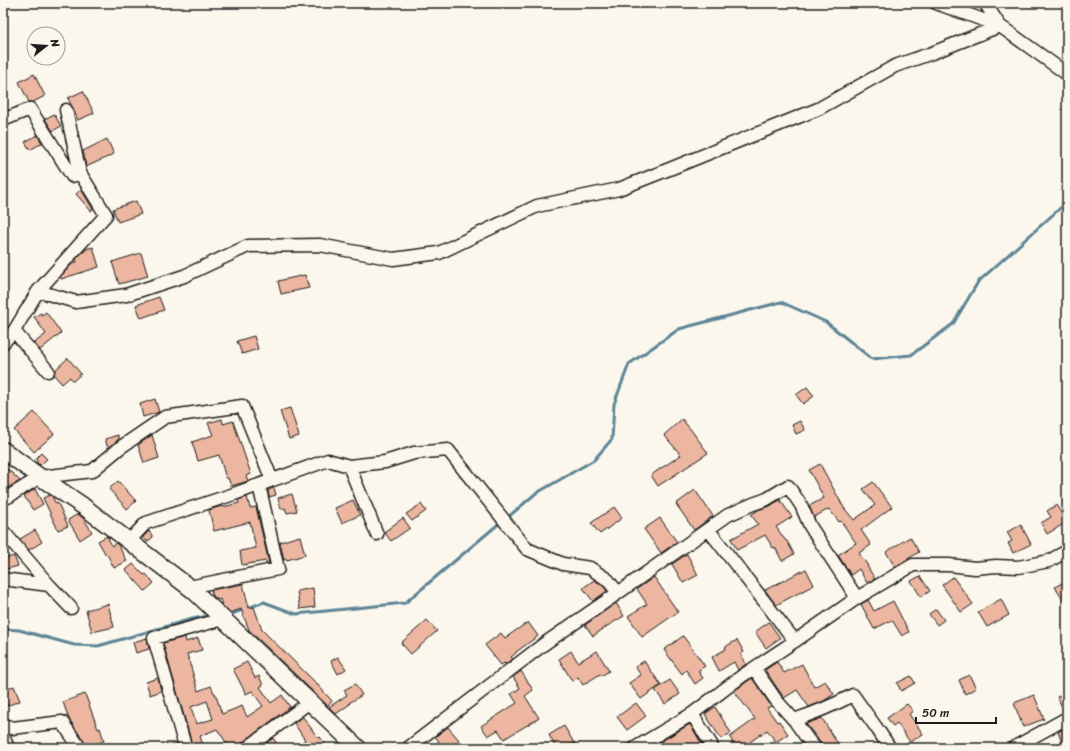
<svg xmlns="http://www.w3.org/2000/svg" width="1070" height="751" viewBox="0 0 1070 751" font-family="Sriracha,sans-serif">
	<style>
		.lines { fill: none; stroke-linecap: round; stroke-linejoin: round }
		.stream { stroke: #5c8496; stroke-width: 3 }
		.building { fill: #ecb6a0; stroke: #1c1c1c; fill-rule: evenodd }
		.street-casing { stroke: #1c1c1c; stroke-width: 15 }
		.secondary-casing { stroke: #1c1c1c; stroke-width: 19 }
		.street { stroke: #fbf7ec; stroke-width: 12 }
		.secondary { stroke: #fbf7ec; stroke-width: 16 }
	</style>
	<rect width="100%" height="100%" fill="#fbf7ec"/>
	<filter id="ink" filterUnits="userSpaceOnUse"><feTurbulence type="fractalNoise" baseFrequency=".025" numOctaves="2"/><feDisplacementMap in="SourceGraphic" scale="8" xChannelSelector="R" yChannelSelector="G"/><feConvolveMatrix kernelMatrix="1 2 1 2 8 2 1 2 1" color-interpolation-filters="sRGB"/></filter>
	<g filter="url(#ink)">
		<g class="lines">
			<path class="stream" d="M507,518L535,494L594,460L612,439L614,404L629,364L679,329L781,302L826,322L872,359L911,355L953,324L978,282L1067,202
				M229,615L264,602L296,614L405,603L502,521
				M3,629L19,630L74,645L98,646L192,619L208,616"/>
		</g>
		<path class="building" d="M34,74L45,96L33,102H29L19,82Z
			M83,91L94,113L78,120L68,98Z
			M54,114L61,126L53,131L45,119Z
			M37,135L42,143L30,150L25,142Z
			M107,139L114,154L86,167L83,151Z
			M81,189L93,209L91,211L76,194Z
			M136,201L141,214L118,222L113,209Z
			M93,247L99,267L61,279L60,277L73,263L77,262L76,259L83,252L85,251L86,249Z
			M141,253L148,276L119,284L112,262Z
			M305,275L309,288L281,294L278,281Z
			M159,297L164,310L141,318L136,305Z
			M46,312L61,333L40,350L34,343L46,334L34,317L41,313L42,315Z
			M254,336L258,349L242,354L237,341Z
			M68,358L81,374L73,381L70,377L62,384L54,375L55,370Z
			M807,387L814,396L803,404L796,395Z
			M155,399L159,412L143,417L140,404Z
			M290,408L299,436L289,439L280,411Z
			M34,412L54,434L34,452L14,430Z
			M222,419L223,424L233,421L251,474L246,476L248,481L231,486L228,478H226L219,455L198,461L192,442L213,435L208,423Z
			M682,419L691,430L708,453L658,486L651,475L681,455L664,435Z
			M800,421L805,430L796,434L792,425Z
			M118,435L119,439L108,448L105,439Z
			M152,435L159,458L144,463L138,445Z
			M41,453L47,459L40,465L37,463L36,458Z
			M820,464L844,508L854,520L875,505L863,489L873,482L892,507L861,530L871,545L859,553L868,566H867L875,579L867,583L859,569L851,575L838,555L856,543L841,521L839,522L829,509L814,517L809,506L824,498L809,470Z
			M3,466L12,473L20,481L3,490Z
			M118,481L136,501L127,509L109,489Z
			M274,488L276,495L269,497L268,490Z
			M35,489L43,504L33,510L24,496Z
			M695,490L713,516L694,530L676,504Z
			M292,494L297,511L287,513L285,508L281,509L278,498Z
			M50,495L52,496L56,504L58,503L68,526L58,530L43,498Z
			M247,497L250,508L256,507L269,563L266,564V561L242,565L240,551L256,548L250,522L214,531L209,510L222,506L223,507L239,503L238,500Z
			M353,500L360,515L342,523L335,508Z
			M780,500L792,517L776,527L786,541H787L794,554L782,561L775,547L773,548L765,535L737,550L731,539L758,524L751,515L758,510L770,506Z
			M421,504L426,511L412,521L406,514Z
			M1056,505L1067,522L1047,534L1041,523L1051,517L1047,511Z
			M614,507L622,518L600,534L591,523Z
			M78,514L84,519L92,532L80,540L68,520Z
			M403,518L410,528L391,541L384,532Z
			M660,518L677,542L661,553L644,529Z
			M1021,525L1031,544L1013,553L1008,543L1012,541L1007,532Z
			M35,530L42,542L29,550L20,539Z
			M149,531L153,537L147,542L143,537Z
			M107,536L112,546L116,543L118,545L127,561L114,568L107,554L106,555L98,541Z
			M300,536L305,555L287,560V559L284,560L280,542Z
			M910,537L919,552L895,567L886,552Z
			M687,554L698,575L683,583L672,564Z
			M14,556L18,566L3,570V559Z
			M133,564L144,575L146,574L154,583L145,591L126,570Z
			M806,569L814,585L776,605L765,590Z
			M920,576L930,591L921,597L911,581Z
			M654,577L678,612L642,637L628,616L647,604L637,589Z
			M953,577L973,604L961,612L942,585Z
			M594,580L603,586L607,591L593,601L583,588Z
			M1067,580V607L1055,587Z
			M243,584L249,608L254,607L262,630L316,683L332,701L328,706L249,630L241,609L230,613L222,605L220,599L218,600L213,596L211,590Z
			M313,588L315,607L300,609L297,591Z
			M1001,599L1009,615L987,627L978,612Z
			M868,600L874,611L893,601L909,632L902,636L892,620L874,629L861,604Z
			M616,603L624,616L609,625L593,636L585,625Z
			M108,604L114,627L92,632L86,610Z
			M936,609L944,620L937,625L929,614Z
			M427,620L437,631L411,654L401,643Z
			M528,622L538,636L516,652V653L511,657L513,659L505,664L504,663L501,665L485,645L501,633L505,638Z
			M769,622L780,638L766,648L755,632Z
			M683,636L705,666L698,671L703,678L695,684L686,670L682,674L664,650Z
			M185,637L186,642L198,638L202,650L187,654L198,691L211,686L214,693H215L222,714L242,706L247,717L263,706L252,691L246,694L233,669L247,662L255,678L259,676L263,685L260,687L271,703L282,695L290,707L243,742L240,745V748H230L217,729L200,736L204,748H192V744L163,643ZM207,701L213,719L196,724L191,707Z
			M147,638L149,649L136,653L133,642Z
			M737,640L744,652L741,654L746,664L738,670L734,662L719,671L712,657L726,649L725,647Z
			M571,651L578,662L597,651L609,671L601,676L600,674L583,685L578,677L572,681L559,659Z
			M338,657L346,669L338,674L331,661Z
			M644,661L661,685L641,699L629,683L641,675L635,667Z
			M777,662L784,673L802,664L814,687L825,681L834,694L824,701L809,707L797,690L784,698L765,670Z
			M521,671L533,690L525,696L539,718L504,739L498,730L488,736L481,726L517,703L511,694L520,688L513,677Z
			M969,675L976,688L965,694L959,680Z
			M911,676L915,683L901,691L897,683Z
			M158,678L161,691L150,695L146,682Z
			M752,678L771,706L767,708L777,722L779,721L788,734L776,742L767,730L750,742L753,748H735L730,737L755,719L734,691Z
			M670,680L680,694L665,704L655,690Z
			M355,684L362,695L349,703L350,704L336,714L329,707L347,695L344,690Z
			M14,686L20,701L3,707V690Z
			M1067,692V711H1064L1057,697Z
			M85,694L98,729L100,728L104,741L87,747L69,719L63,702Z
			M1034,695L1044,719L1023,727L1014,703Z
			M636,703L646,716L627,730L617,717Z
			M907,704L913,711L909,714L923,734L910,742L897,723L893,726L887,718Z
			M715,707L731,733L721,739L705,714Z
			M303,717L318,738L320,737L326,745L321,748H306L301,743L305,740L294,723Z
			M822,718L834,738L842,748H822L821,743L806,724Z
			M690,724L704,748H650L652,747Z
			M564,726L577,748H556L549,735Z
			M448,727L459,740L458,741L463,748H431L439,741L435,737Z
			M1067,727V748H1064L1058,732Z
			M273,738L280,748H260Z"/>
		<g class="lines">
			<defs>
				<path id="street" d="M936,3L1000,26L1067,74
					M3,120L30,109L72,176L80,173
					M38,291L106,215L80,173L66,110
					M14,331L48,371
					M3,343L14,331L38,291L76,302L126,295L184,276L248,246L320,245L393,259L439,253L537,206L619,189L672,168L818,109L895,66L932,53L1000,26L985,3
					M349,466L377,534
					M3,498L8,497L40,477L92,471L121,447L165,417L242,406L272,480
					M708,529L795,641
					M3,531L49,585L71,608
					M129,541L146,523L234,494L328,460L349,466L385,462L414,453L448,450L527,549L563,564L590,568L608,580L618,593
					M3,579L49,585
					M189,587L278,569L259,485
					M754,668L776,700L794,720L809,741L815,748
					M692,714L711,744L712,748
					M794,720C815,713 834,705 853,695L878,730L890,748
					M3,724L12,728L62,722L80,748
					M3,736L8,748
					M185,746L154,638L223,619
					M247,748L310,702
					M408,748L544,644L618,593L728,515L753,504L767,499L788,486L801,505L810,526L857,598
					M635,748L692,714L742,676L795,641L857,598L913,565H949L975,568L996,566L1018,567L1049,561L1067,551
					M1013,748L1067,718"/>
				<path id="secondary" d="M3,450L40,477L83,506L194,591L358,748"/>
			</defs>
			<use href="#street" class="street-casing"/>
			<use href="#secondary" class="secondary-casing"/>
			<use href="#street" class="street"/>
			<use href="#secondary" class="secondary"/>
		</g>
	</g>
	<rect width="1070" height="751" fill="none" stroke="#fbf7ec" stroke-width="16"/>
	<rect x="8" y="8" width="1054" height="735" fill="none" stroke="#1c1c1c" stroke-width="1.5" filter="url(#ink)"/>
	<g transform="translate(46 46) rotate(73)"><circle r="19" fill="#fbf7ec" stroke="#a29f99"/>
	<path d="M0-3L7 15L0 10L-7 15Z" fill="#1c1c1c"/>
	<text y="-6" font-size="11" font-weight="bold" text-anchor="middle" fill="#1c1c1c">N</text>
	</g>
	<path d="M916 717v6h80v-6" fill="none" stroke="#1c1c1c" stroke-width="2"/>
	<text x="922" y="717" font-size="12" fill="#1c1c1c" stroke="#fbf7ec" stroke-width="3" paint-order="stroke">50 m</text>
</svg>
